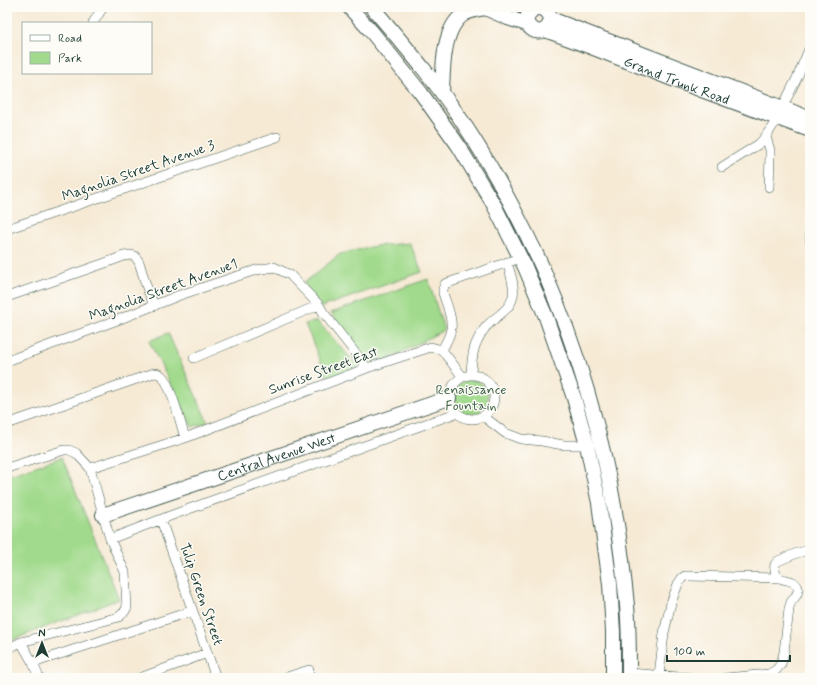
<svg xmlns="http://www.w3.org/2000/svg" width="817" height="685" viewBox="0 0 817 685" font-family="Mynerve,sans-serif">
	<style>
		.green { fill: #a1da8c; stroke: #608c60 }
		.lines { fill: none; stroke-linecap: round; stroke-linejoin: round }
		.minor-casing { stroke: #3f574c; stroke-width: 10 }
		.primary-casing { stroke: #3f574c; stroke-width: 16 }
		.trunk-casing { stroke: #3f574c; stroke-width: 16 }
		.minor { stroke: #fff; stroke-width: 9 }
		.primary { stroke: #fff; stroke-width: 14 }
		.trunk { stroke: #fff; stroke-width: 14 }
		.labels { text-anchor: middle; stroke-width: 3; stroke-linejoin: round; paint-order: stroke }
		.street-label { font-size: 14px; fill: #1f3d34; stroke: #fdfcf7 }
		.park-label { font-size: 14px; fill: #40644a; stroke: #fdfcf7 }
	</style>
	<rect width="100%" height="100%" fill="#fdfcf7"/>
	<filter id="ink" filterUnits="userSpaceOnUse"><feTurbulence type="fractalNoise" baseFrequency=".025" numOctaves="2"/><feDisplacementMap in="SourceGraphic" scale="8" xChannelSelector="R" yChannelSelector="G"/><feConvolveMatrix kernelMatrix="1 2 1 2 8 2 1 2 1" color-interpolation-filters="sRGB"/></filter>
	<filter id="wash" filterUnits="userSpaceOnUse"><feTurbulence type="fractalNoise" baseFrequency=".012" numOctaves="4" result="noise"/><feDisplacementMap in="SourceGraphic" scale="16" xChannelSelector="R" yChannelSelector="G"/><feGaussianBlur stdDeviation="0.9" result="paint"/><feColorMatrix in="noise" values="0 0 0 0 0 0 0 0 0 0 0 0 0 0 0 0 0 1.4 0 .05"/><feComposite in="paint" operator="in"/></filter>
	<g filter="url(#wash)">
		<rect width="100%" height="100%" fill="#f6ead5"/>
		<path class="green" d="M410,243L422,272L313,310L304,283L340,254L375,246Z
			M428,279L444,330L372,368L331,313Z
			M317,321L361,369L329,382L305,324Z
			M168,333L208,423L192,427L149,341Z
			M454 397a17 17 0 1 1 34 0a17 17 0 1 1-34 0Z
			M62,457L119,599L7,642V476Z"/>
	</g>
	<g filter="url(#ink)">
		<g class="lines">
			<defs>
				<path id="minor" d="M93,23L103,7
					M782,108L797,78L810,47
					M766,137L770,150V157L769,187
					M722,167L759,144C767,136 772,127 778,118
					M7,229L277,137
					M810,231V240
					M7,297L108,262L124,256L131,255L135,256L139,262L146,285L154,306
					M442,350C446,343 450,336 451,329C453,319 446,303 443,293V289L445,284L520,258
					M194,358L319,305L323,312L367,368
					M7,361L120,319L180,295L256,270L274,267L290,275L319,305
					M471,374C472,355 473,344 485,328C494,317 511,310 513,296C515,285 510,273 507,262
					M450 397a22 22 0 1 1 44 0a22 22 0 1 1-44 0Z
					M483,416L505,433L521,439L542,441L563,445H587
					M7,424L154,373C157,373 160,374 162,376C171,385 181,424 185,438L367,368L431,347L442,350L462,376
					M7,468L64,450H69L76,453L90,468L110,539
					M90,468L185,438
					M161,520L216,678
					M21,642L33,663L39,678
					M7,649L21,642L119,617L125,611L127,607L125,572L110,539L175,514L456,413
					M33,663L192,611
					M629,673L692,678
					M659,675L664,633L671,603L678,584L682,578L685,576H689L778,578
					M140,678L207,653
					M284,678L309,670
					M726,678L769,674L776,670L781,664L784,652L789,609C789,608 791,603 791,602C794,598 799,594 798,588C794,575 775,585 775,569C774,565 775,564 778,561L797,553L810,550"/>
				<g id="primary">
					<path d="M551,19L791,111L810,119"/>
					<path id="s1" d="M545,30L591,47L680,82L810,130"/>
					<path id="s2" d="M103,515L449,398"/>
				</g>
				<path id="trunk" d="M349,7L371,31L421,93L458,145L494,205L525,267L546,317L574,398L587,445L599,503L610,584L613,631V678
					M372,7C407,48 443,90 471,135C492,168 510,201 527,235C532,246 538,257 543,269C583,362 610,460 622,560C624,580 627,599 628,619C629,639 629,658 629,678
					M483,7L508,18L527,24
					M525,7L532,10C539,6 547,8 550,16C551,19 551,22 549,25C542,40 516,26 532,10
					M442,93C443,70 442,28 464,14C471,10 478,9 485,8"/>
			</defs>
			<use href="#minor" class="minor-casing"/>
			<use href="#primary" class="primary-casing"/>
			<use href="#trunk" class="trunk-casing"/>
			<use href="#minor" class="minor"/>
			<use href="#primary" class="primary"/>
			<use href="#trunk" class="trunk"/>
		</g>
	</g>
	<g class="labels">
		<g class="street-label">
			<text dy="5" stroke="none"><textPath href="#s1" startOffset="141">Grand Trunk Road</textPath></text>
			<text transform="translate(138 170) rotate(-19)" y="5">Magnolia Street Avenue 3</text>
			<text transform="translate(163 289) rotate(-20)" y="5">Magnolia Street Avenue1</text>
			<text transform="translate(323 370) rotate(-20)" y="5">Sunrise Street East</text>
			<text dy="5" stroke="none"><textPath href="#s2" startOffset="183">Central Avenue West</textPath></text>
			<text transform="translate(202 594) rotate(71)" y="5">Tulip Green Street</text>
		</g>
		<g class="park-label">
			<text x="471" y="394">Renaissance<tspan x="471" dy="16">Fountain</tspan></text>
		</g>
	</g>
	<rect width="817" height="685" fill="none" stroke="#fdfcf7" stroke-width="24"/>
	<rect x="22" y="22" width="130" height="52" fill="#fdfcf7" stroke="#a4b0a9"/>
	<rect x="30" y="35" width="20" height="6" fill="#ffffff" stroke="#a4b0a9"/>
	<text x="58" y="42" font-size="12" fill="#1f3d34">Road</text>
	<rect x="30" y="52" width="20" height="12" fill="#a1da8c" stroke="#a4b0a9"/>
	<text x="58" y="62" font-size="12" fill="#1f3d34">Park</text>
	<g transform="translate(42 643)" stroke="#fdfcf7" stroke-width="3" paint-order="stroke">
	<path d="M0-3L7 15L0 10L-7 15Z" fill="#1f3d34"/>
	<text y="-6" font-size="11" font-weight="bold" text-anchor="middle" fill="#1f3d34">N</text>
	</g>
	<path d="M667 655v6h123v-6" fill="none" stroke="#1f3d34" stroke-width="2"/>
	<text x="673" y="655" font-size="12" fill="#1f3d34" stroke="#fdfcf7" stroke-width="3" paint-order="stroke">100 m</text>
</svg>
